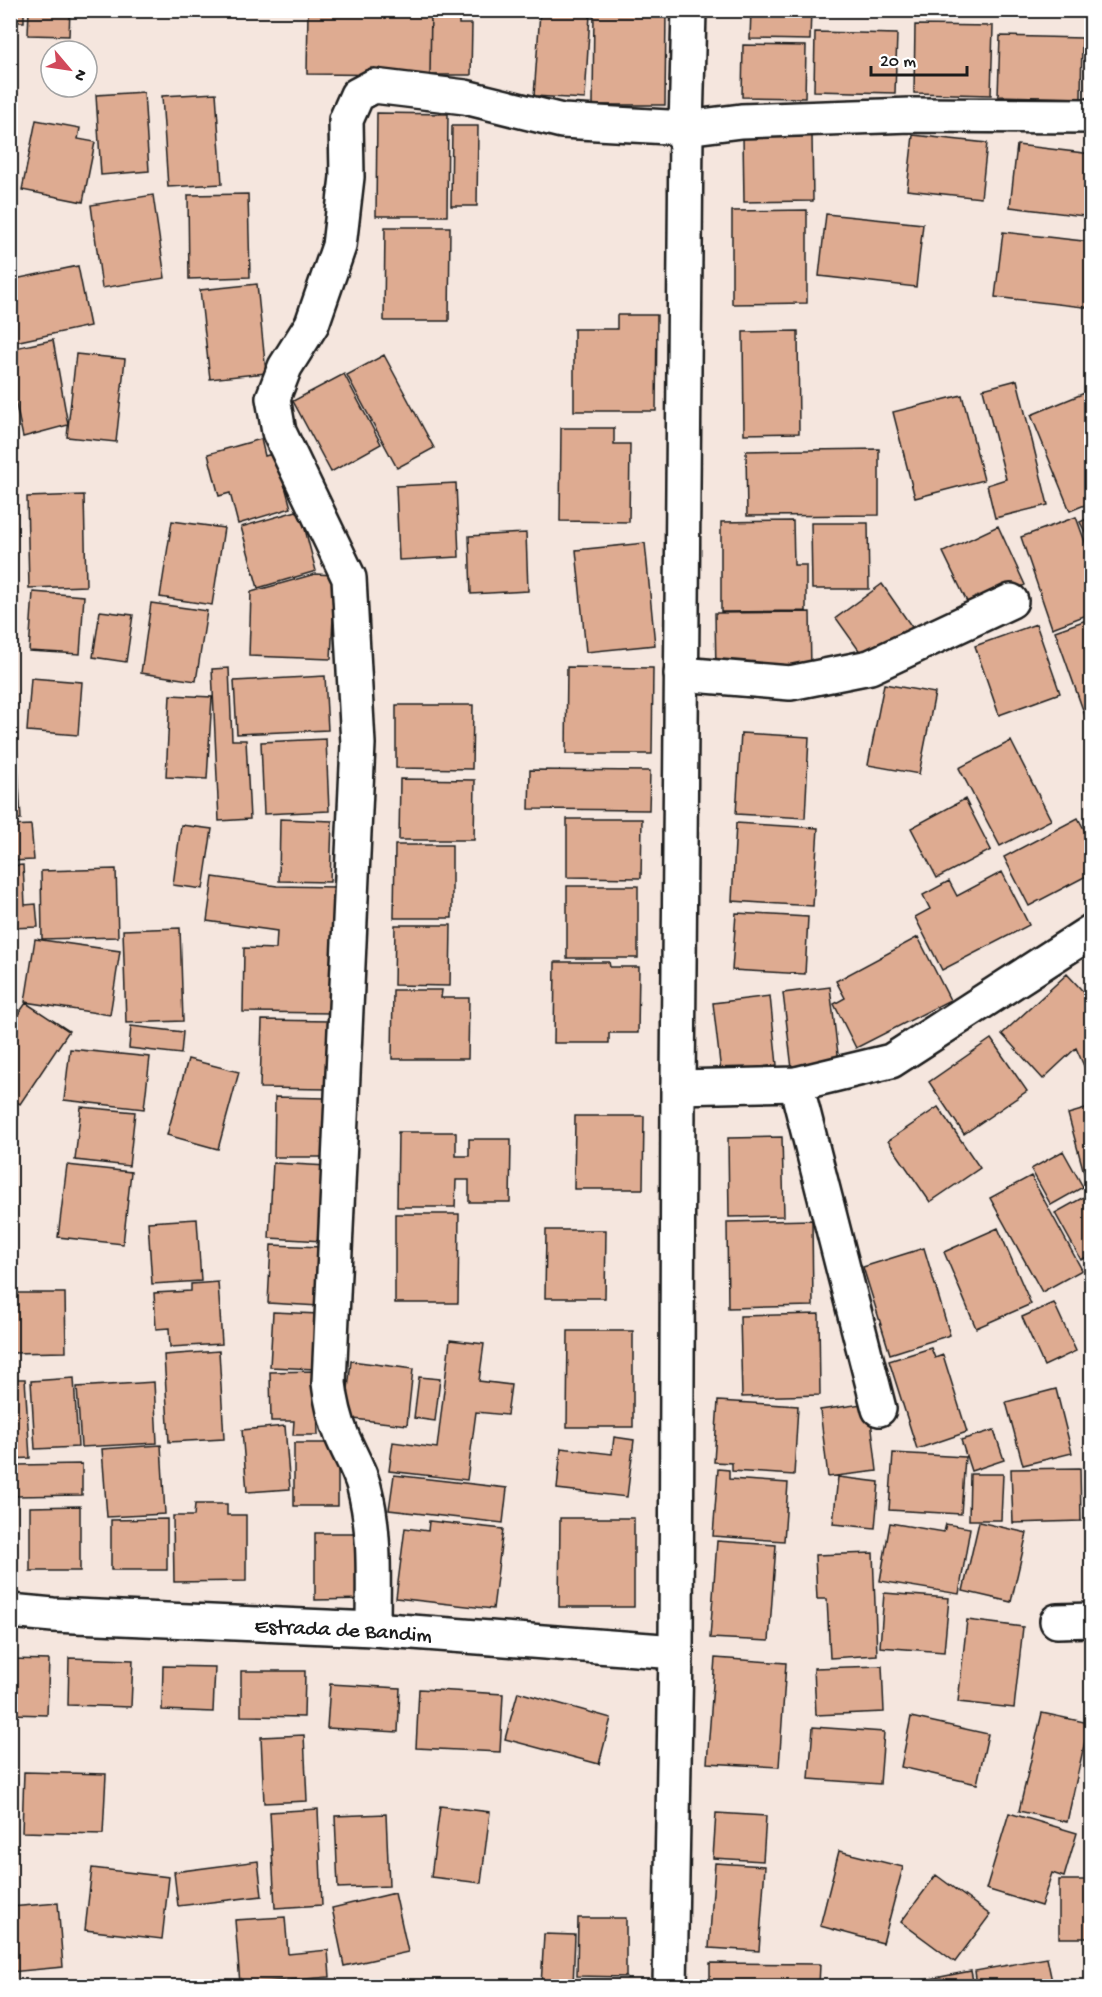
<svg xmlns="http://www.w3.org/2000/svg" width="1102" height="1997" viewBox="0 0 1102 1997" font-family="'Gochi Hand',sans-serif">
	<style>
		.building { fill: #deab91; stroke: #1c1c1c; stroke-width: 1.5 }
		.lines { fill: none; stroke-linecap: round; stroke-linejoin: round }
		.minor-casing { stroke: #1c1c1c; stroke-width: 38 }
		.minor { stroke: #fff; stroke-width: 33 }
		.labels { text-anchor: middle; stroke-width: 4.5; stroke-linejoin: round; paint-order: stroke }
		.street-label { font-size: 22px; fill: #1c1c1c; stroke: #fff }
	</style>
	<rect width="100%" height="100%" fill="#f5e6de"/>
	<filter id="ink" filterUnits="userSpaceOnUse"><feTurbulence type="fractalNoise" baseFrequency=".0167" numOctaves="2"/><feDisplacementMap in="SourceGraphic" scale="12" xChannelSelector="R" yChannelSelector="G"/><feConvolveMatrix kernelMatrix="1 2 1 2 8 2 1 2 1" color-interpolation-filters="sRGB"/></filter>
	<g filter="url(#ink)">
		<path class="building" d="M10,10H24V22H10Z
			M29,10H70L69,36L28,35Z
			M308,10H431L430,75L307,74Z
			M431,10H459V24H472L471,75H430Z
			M594,10H666L665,105H593Z
			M751,10H811L810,40L750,39Z
			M935,10H995V12L936,15Z
			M540,12L590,14L585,99L534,96Z
			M1092,20V80L1085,21Z
			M915,25L993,26L991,95L914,93Z
			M815,32L897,34L895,93L814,91Z
			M1000,36L1082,38L1081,98L998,96Z
			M743,45L806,46L805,98L742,97Z
			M144,92L149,171L101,175L96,95Z
			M216,93L222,184L168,187L162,96Z
			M10,100L19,120L10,124Z
			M377,113L448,114L447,216H376Z
			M36,120L80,128L78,139L95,142L83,202L22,190Z
			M452,126H478L477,206H451Z
			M812,135L813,201L744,202L743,136Z
			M913,135L987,143L981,198L907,190Z
			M1017,145L1092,154V217L1010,207Z
			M248,194L250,277L189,279L188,195Z
			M153,195L165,278L102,288L91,205Z
			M807,210V303L732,304V211Z
			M826,214L923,224L916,287L819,276Z
			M385,227H450L449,321H384Z
			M1003,232L1092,242V308L995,297Z
			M78,266L90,326L10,343V280Z
			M257,284L266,373L210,379L200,290Z
			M617,315H657L656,411H574V329H617Z
			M798,331L799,433L744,434L743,332Z
			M53,340L68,425L23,437L10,377V349Z
			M76,354L125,359L116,442L67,437Z
			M384,355L434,448L397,468L347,375Z
			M344,374L381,444L331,472L293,401Z
			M1017,380L1048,505L995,518L987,485L1006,479L983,389Z
			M1087,392L1092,404V502L1070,511L1031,415Z
			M962,395L984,480L915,498L893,412Z
			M561,428H614V444H630L629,522L560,521Z
			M261,439L265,456L276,453L291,508L238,524L230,493L219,496L208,454Z
			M879,449V515L747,516L746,451Z
			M456,483L459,557L399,560L396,486Z
			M84,495L86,586L29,588L27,497Z
			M300,510L316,571L258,588L241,527Z
			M1092,516V545L1080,522Z
			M1076,517L1092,561V613L1052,628L1021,537Z
			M172,521L224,528L212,605L160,597Z
			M793,521L794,565H806V611L721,612V522Z
			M811,523H868L869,589H812Z
			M998,526L1025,585L971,610L943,552Z
			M526,533L528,591L471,594L469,536Z
			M645,543L655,645L586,652L576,550Z
			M315,574L335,575L331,659L249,656L251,592Z
			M882,584L914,630L868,663L836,618Z
			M33,592L84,596L80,654L29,651Z
			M151,603L207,611L196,681L141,673Z
			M100,611L133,615L126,662L93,657Z
			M810,612L811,671L716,672L715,613Z
			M1092,618V723L1088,724L1055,631Z
			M1036,624L1060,693L999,715L975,646Z
			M567,667L653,668L652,754H566Z
			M229,668L232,740H246L250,819L219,821L212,669Z
			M325,676L328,730L237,734L234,681Z
			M31,678L82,682L78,735L27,731Z
			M884,684L935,693L919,774L868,765Z
			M170,695L212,697L207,779L166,777Z
			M396,705H473L472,769L396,768Z
			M741,733L809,737L805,818L736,814Z
			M326,739L329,811L264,814L261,742Z
			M1011,741L1051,820L1000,846L959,768Z
			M10,747H17L21,819L10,820Z
			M530,770L650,771L649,810L529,809Z
			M400,779L475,780L474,840H399Z
			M965,799L991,850L937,878L911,828Z
			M1078,818L1092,844V873L1029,906L1004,857Z
			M280,819L332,821L330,882L279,881Z
			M567,819H642L641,878L567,877Z
			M736,823L818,828L813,906L732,901Z
			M31,825L34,860L10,861V826Z
			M181,825L212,829L203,889L173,885Z
			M395,845H452V918H394Z
			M23,865L25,905L36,904L38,927L10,928V866Z
			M116,869L118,937L42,939L41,871Z
			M1002,872L1029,925L942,970L915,917L930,909L923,895L949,881L957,896Z
			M213,877L277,886L335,887L332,1013L243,1012L244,948L276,949L277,931L207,921Z
			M567,886H638V958H567Z
			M736,913L808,917L805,974L732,970Z
			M395,925H451L450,986L394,985Z
			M180,928L183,1021L126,1023L123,930Z
			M918,937L950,1000L856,1048L834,1004L845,998L836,981Z
			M35,939L120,951L110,1015L25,1002Z
			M555,962H609L610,967H639L638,1033H609V1043H554Z
			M1067,974L1092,1001V1084L1076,1048L1043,1079L1002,1034Z
			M830,987L840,1071L793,1077L783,993Z
			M393,990H442L441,998H469L468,1059H392Z
			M770,996L777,1065L721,1072L713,1003Z
			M26,1003L69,1031L20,1104L10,1098V1026Z
			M262,1020L329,1021L327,1089L260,1088Z
			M131,1026L183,1032L181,1054L129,1048Z
			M991,1039L1027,1091L964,1134L929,1082Z
			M70,1049L150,1057L144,1109L64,1100Z
			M188,1059L239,1072L218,1149L167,1135Z
			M275,1097L326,1098L325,1157H274Z
			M81,1107L135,1112L129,1166L75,1160Z
			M938,1107L980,1168L930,1202L888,1141Z
			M1092,1107V1191H1089L1068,1114Z
			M575,1116H644L643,1189H574Z
			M398,1132H456V1156H469V1139H511L510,1202H469V1180H456L455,1207H397Z
			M782,1137L784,1216L729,1217L728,1138Z
			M1063,1151L1083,1187L1051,1205L1031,1169Z
			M273,1163L328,1166L323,1241L269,1238Z
			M67,1165L131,1172L123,1244L58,1237Z
			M1031,1176L1082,1270L1042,1292L990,1198Z
			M1091,1193L1092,1254L1081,1260L1055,1213Z
			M395,1214H459L458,1303H395Z
			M197,1219L201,1281L152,1284L148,1222Z
			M812,1220L813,1306L728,1308L727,1222Z
			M998,1228L1031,1304L976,1328L944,1252Z
			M546,1230H606L605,1298H545Z
			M271,1245L322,1247L319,1306L268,1303Z
			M924,1248L950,1335L890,1354L863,1267Z
			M218,1282L222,1344L170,1347L169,1328L156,1329L154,1293L191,1291V1284Z
			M10,1293H65L66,1352L10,1353Z
			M1054,1303L1076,1351L1044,1366L1022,1317Z
			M273,1312L319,1314L316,1369L270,1367Z
			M819,1314L820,1395L742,1397L740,1316Z
			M568,1331H633V1427H567Z
			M450,1340L484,1344L479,1381L511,1385L507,1415L476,1412L467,1480L389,1471L393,1442L437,1448Z
			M931,1348L935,1358L943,1355L967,1432L917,1449L889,1361Z
			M219,1351L224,1439L169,1442L164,1355Z
			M351,1361L413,1369L407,1425L345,1418Z
			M316,1371L318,1435H293L294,1421H271L270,1372Z
			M419,1377L440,1379L435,1421L414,1418Z
			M74,1378L78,1447L35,1449L31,1381Z
			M10,1379H25L30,1458L10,1459Z
			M154,1382L157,1443L81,1447L77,1387Z
			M1056,1389L1072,1453L1023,1465L1006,1402Z
			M718,1401L798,1406L794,1475L732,1471V1463L714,1462Z
			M869,1403L877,1471L828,1477L820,1410Z
			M285,1426L290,1489L247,1492L242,1430Z
			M994,1430L1004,1460L971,1471L961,1440Z
			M614,1437L634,1440L627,1497L557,1489L561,1448L612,1454Z
			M294,1443H338V1506H294Z
			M161,1445L165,1514L107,1517L102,1449Z
			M893,1453L965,1457L961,1514L889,1510Z
			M82,1464V1495L16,1496L17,1465Z
			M1080,1468L1081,1521L1013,1523L1011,1469Z
			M718,1469L729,1470V1479L788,1483L784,1541L713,1536Z
			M970,1474H1003L1001,1520H969Z
			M394,1475L507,1488L503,1523L389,1510Z
			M838,1477L879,1482L875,1528L833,1524Z
			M195,1504H227V1515H246V1581L174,1582L173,1516H194Z
			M80,1506V1571H30V1507Z
			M560,1518H634V1607H559Z
			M167,1519V1570H111V1520Z
			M429,1521L503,1529L493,1609L396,1598L405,1528L428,1531Z
			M979,1522L1027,1533L1011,1602L963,1591Z
			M890,1523L944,1532L946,1524L970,1528L959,1594L880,1581Z
			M315,1533H367V1599L315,1600Z
			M717,1541L776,1545L769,1641L710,1638Z
			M873,1553L877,1655L830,1658L827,1599H817L815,1555Z
			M884,1593L949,1598L944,1652L880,1647Z
			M967,1620L1023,1627L1014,1708L958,1702Z
			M69,1658L133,1660L131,1707L68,1705Z
			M715,1658L786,1663L779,1767L707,1763Z
			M10,1659L49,1660L47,1715L10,1714Z
			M163,1666L215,1667L213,1712L162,1710Z
			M882,1666L884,1712L816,1715L814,1668Z
			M241,1671H305L304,1717L241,1716Z
			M330,1684L400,1688L398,1732L327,1728Z
			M419,1689L503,1694L500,1752L416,1748Z
			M518,1692L611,1718L599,1764L505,1739Z
			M1042,1713L1089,1723L1067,1822L1019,1811Z
			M911,1717L988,1734L977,1784L901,1767Z
			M813,1727L884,1732L880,1784L809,1779Z
			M304,1735L307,1801L264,1803L261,1737Z
			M24,1772L106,1774L103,1834L22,1832Z
			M440,1806L490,1812L481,1883L431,1877Z
			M318,1809L322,1905L275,1908L270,1812Z
			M716,1813L766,1816L763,1861L713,1858Z
			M1009,1813L1077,1833L1064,1877L1052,1873L1041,1906L986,1889Z
			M386,1814L389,1886L338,1888L335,1816Z
			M839,1851L903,1867L883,1943L820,1926Z
			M258,1861L262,1896L178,1906L174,1872Z
			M715,1863L765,1866L759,1951L709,1948Z
			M92,1868L169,1877L162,1939L85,1930Z
			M936,1875L990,1915L955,1962L901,1922Z
			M1059,1880H1092V1938H1059Z
			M395,1893L408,1952L344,1966L332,1908Z
			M58,1903L63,1967L10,1972V1907Z
			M285,1917L288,1954L328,1950L330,1977L240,1984L235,1920Z
			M578,1918H626V1977L577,1976Z
			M544,1934L575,1935L573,1986H541Z
			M1047,1958L1053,1986H977L975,1971Z
			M710,1963L820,1964L819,1986H710Z
			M971,1971L974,1986H899V1985Z"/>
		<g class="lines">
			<defs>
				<g id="minor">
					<path d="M681,674L790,683L870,667L1011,601"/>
					<path d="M796,1084L879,1409"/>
					<path d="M678,1087L796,1084L891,1061L1092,931"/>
					<path id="s1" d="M10,1611L53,1615L373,1629L676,1652"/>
					<path d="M1057,1621L1092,1620"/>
					<path d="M373,1629C373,1582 376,1532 364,1487C359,1469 349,1453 342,1436C335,1419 331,1401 329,1383L358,744L349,578L279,432L273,398L285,367L312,324L339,246L347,177L346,120L357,95L374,86L465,97L562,121L686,128L741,121L911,115L1092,116"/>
					<path d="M670,1986L676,1652L678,1087L686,128L689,10"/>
				</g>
			</defs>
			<use href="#minor" class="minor-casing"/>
			<use href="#minor" class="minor"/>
		</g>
	</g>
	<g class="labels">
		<g class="street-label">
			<text dy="8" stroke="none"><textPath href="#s1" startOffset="334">Estrada de Bandim</textPath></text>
		</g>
	</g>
	<rect width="1102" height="1997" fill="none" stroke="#fff" stroke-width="36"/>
	<rect x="18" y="18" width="1066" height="1961" fill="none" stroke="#1c1c1c" stroke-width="2" filter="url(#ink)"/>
	<g transform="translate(69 69) rotate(119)"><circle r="28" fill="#ffffff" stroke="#a4a4a4" stroke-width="1.5"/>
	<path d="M0-4.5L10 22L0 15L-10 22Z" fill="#d1495b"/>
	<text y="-9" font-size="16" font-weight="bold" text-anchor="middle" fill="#1c1c1c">N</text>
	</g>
	<path d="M871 66v9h96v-9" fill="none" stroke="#1c1c1c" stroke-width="3"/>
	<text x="880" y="66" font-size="18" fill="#1c1c1c" stroke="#ffffff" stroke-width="4.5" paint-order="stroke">20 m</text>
</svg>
